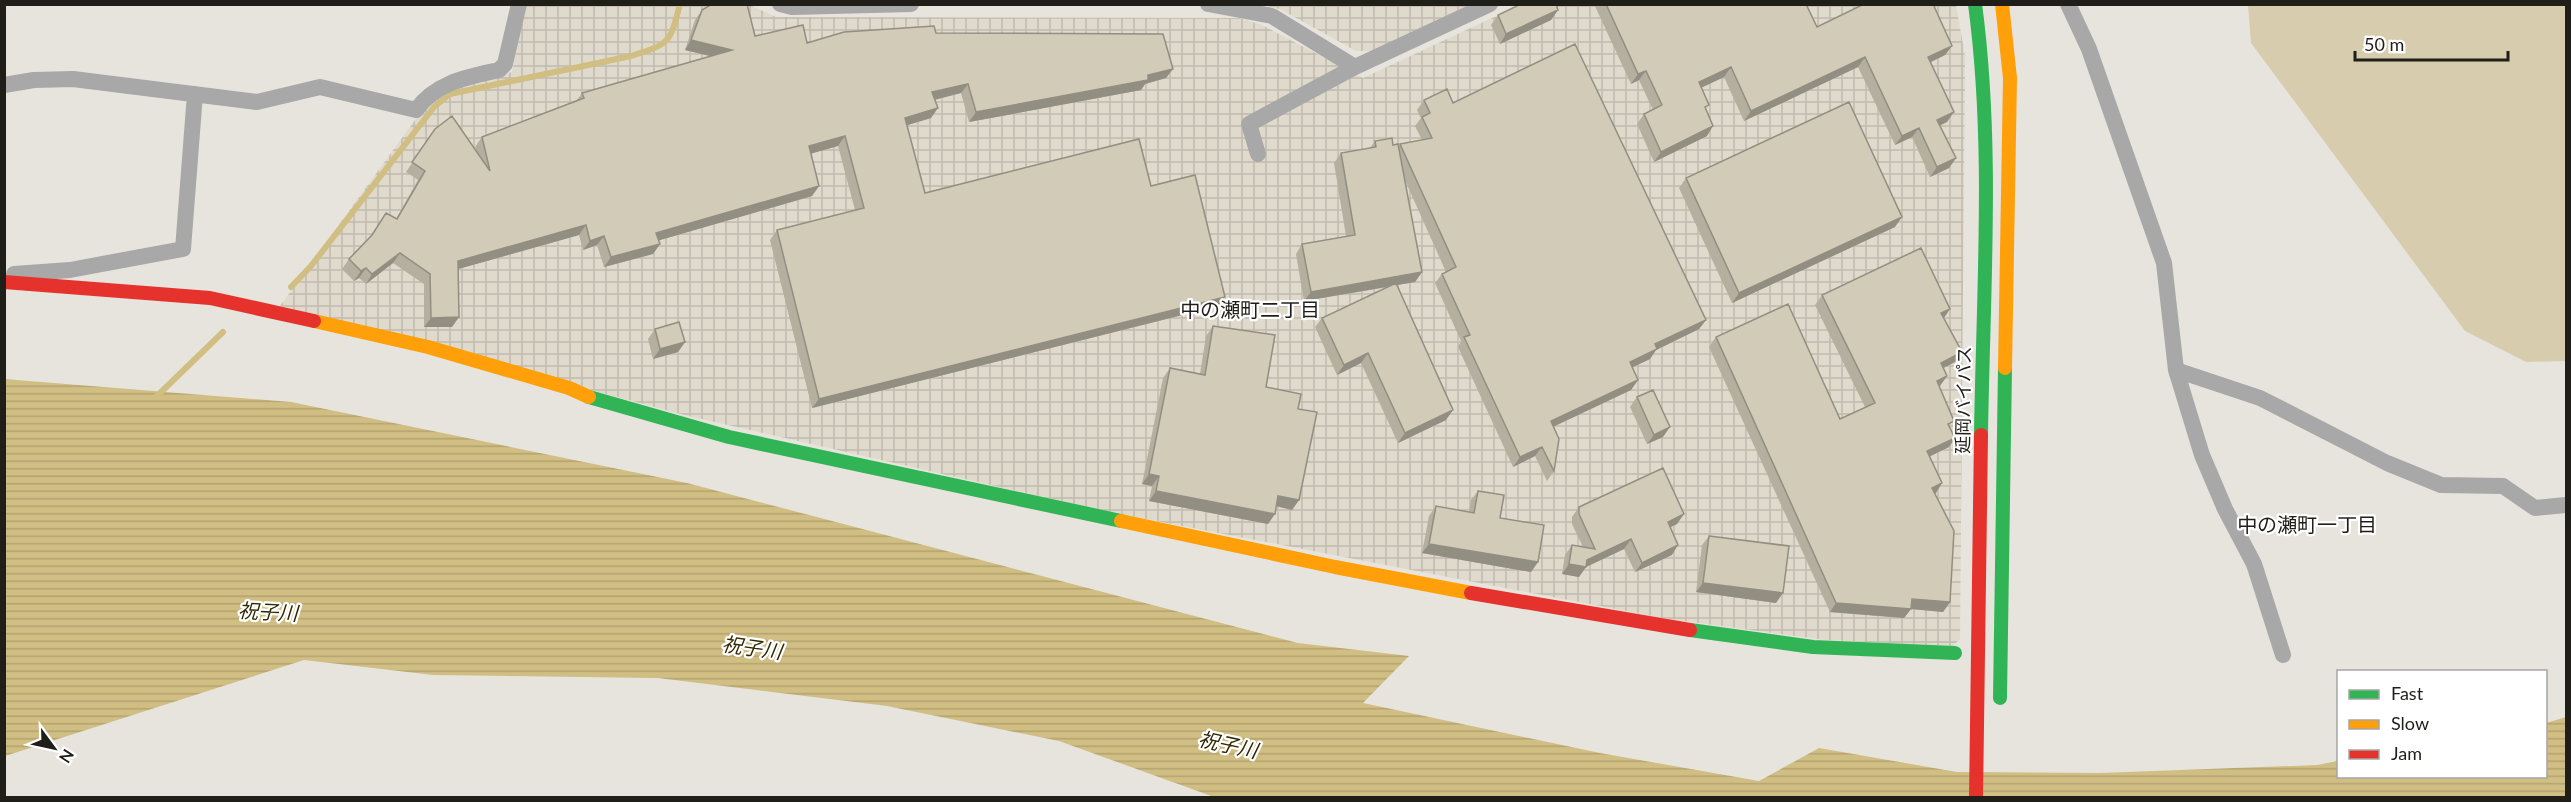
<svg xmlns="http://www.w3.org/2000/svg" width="2571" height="802" viewBox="0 0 2571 802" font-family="Lato,'Noto Sans JP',sans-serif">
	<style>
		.industrial { fill: url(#industrial-grid) }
		.green { fill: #d7cdae }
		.water { fill: url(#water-rules) }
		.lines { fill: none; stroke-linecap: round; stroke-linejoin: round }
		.stream { stroke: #d1be83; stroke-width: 6 }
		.street { stroke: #a7a8a7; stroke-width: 16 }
		.fast { stroke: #30b455; stroke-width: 14 }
		.slow { stroke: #ff9f0a; stroke-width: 14 }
		.jam { stroke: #e5322d; stroke-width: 14 }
		.wall { fill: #b4af9e }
		.shaded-wall { fill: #928e81 }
		.building { fill: #d1cbb8; stroke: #928e81; stroke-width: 1.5 }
		.labels { text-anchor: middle; stroke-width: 4.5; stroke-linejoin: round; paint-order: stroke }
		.street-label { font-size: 18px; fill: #1f1e19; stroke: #fff }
		.neighbourhood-label { font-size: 20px; fill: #1f1e19; stroke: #fff }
		.water-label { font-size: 20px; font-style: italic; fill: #322802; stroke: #fff }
	</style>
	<defs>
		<pattern id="industrial-grid" width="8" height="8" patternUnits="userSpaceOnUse" patternTransform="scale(1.5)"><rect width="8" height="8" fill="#e0dacc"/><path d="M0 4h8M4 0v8" fill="none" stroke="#c0bbaf"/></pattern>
		<pattern id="water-rules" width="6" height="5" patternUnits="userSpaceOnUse" patternTransform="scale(1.5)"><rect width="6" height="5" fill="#d1be83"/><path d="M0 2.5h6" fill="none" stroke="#b3a371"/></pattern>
	</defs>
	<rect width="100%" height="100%" fill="#e7e4dd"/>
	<path class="industrial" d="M526,5H750L776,17L1239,18L1262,25L1363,78L1520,5H1956L1965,56L1960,639L1953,646L1825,640L1662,618L1109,512L684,415L280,306L428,102L450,87L512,72Z
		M1263,5H1470L1371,51H1356L1280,9Z"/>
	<path class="green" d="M2248,5H2566V361L2526,362L2465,331L2251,43Z"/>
	<path class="water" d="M4,379L291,402L687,483L1298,643L1409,656L1363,703L1600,753L1759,781L1819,748L1957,772L2100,773L2317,765L2338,761V776H2546V723L2566,717V797H1214L1059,741L887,706L658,678L433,675L304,660L5,756Z"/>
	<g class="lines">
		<path class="stream" d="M291,287L311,266L434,107L450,94L631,56C670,44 670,43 680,4
			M157,396L223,332"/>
		<path class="street" d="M780,4L792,7L911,4
			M1208,4L1272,16L1355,67L1490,4
			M2068,4L2089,49L2164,263L2176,370L2202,455L2225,509L2254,564L2283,655
			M4,85L34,80L73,79L257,102L320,87L416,110C436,82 468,77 499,70L505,64L519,4
			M1258,154L1249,124L1355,67
			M14,274L70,270L183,249L195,94
			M2176,370L2260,398L2387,463L2441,485L2503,486L2535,508L2566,505"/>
		<path class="fast" d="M1975,4C1994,146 1983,292 1981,435
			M589,397L729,437L1121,521
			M1690,630L1813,647L1955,653
			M2000,698L2005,368"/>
		<path class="slow" d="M2002,4L2010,78L2005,368
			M314,321L428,347L569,388L589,397
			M1121,521L1335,567L1471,593"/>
		<path class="jam" d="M4,282L210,298L314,321
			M1471,593L1690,630
			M1976,798L1981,435"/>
	</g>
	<path class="wall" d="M1594,4H1806L1817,27L1861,6L1860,4H1933L1952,46L1945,55L1930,62L1947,122L1940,125L1956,158L1949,168L1930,177L1912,137L1895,145L1858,67L1744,121L1724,77L1701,88L1706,109L1707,136L1654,162L1637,124L1644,114L1653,110L1639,80L1631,84Z
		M702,10L755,36L807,43L936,33L1173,69L1166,78L1145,84L1141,90L969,122L961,93L935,100L931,118L907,125L925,193L1151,186L1218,306L812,408L770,240L777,230L855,210L838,146L811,153L819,186L812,196L659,240L660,244L653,254L604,267L597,245L583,250L579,235L458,269L459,317L452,327H424V284L393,263L366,284L359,278L354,281L342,269L349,259L370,237L386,213L396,219L418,180L406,172L435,129L477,152L475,147L482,137L577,100L582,93L711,56L685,50L695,20Z
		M1558,10L1551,20L1500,44L1491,25L1498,15Z
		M1424,100L1453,103L1706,320L1699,329L1656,350L1650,359L1632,367L1638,380L1631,390L1553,427L1554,471L1547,481L1535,456L1513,467L1458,347L1461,341L1435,283L1442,274L1446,272L1404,178L1422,272L1415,282L1397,285L1446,420L1398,443L1361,363L1337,375L1315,327L1322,318L1388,287L1304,301L1296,254L1302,244L1346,236L1334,163L1341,153L1370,148L1375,141L1398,146L1400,144L1422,140L1415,126L1421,118L1417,110Z
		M1686,178L1895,227L1732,303L1679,188Z
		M1822,295L1950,309L1944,318L1962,352L1955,362L1943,368L1947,376L1939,386L1950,427L1955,438L1949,447L1929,457L1936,493H1935L1950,602L1943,612L1911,609L1904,618L1830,612L1709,347L1716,337L1840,419L1865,407L1815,305Z
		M1213,326L1266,387L1298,409L1299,500L1292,510L1276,506L1268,524L1149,501L1152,486L1142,484L1163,378L1170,368L1200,374L1206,336Z
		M655,329L685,342L678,352L653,359L648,339Z
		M1637,397L1663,437L1647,444L1630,407Z
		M1478,491L1538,562L1531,572L1422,553L1429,516L1436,506L1469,512L1471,500Z
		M1579,507L1677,524L1670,527L1672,555L1635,572L1624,549L1586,567L1579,577L1562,574L1565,555L1572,545L1583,547L1572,524V517Z
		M1709,536L1776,603L1696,592L1702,545Z"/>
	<path class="shaded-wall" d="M1558,10L1551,20L1500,44L1506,34Z
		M691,40L732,50L726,60L685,50Z
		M1952,46L1945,55L1921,67L1928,57Z
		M1865,57L1858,67L1744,121L1751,111Z
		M1731,67L1724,77L1692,92L1699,82Z
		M1173,69L1166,78L1145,84L1141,90L969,122L976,112Z
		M1646,71L1639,80L1631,84L1638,74Z
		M968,84L961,93L925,102L932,92Z
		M938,108L931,118L898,128L905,118Z
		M1954,112L1947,122L1931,130L1937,120Z
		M1713,126L1707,136L1654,162L1661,152Z
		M1919,128L1912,137L1895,145L1902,136Z
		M845,136L838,146L803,156L809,146Z
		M1956,158L1949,168L1930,177L1937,167Z
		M819,186L812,196L650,243L656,233Z
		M1902,217L1895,227L1732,303L1739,293Z
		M586,225L579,235L451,271L458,261Z
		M604,236L597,245L583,250L590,241Z
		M660,244L653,254L604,267L611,257Z
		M400,253L393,263L366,284L372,274Z
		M366,268L359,278L354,281L361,271Z
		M1422,272L1415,282L1304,301L1311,292Z
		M1225,297L1218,306L812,408L819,399Z
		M1950,309L1943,319L1941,313Z
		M459,317L452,327H424L431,318Z
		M1706,320L1699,329L1656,350L1650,359L1623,372L1630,362L1655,344Z
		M685,342L678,352L653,359L660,349Z
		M1962,352L1955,362L1934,373L1941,363Z
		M1368,353L1361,363L1337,375L1344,365Z
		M1947,376L1940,386L1930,390L1937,381Z
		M1638,380L1631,390L1544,431L1551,421Z
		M1453,410L1446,420L1398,443L1405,433Z
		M1670,427L1663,437L1647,444L1654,435Z
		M1955,438L1949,447L1920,461L1927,451Z
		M1542,447L1535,456L1513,467L1520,457Z
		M1149,474L1159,476L1152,486L1142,484Z
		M1942,483L1936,493L1925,498L1932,488Z
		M1156,491L1275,514L1268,524L1149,501Z
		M1278,496L1299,500L1292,510L1272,505Z
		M1684,514L1677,524L1661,532L1668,522Z
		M1631,539L1624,549L1586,567L1579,577L1562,574L1569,564L1587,560Z
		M1429,544L1538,562L1531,572L1422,553Z
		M1678,545L1672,555L1635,572L1642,563Z
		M1703,583L1783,593L1776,603L1696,592Z
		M1912,599L1950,602L1943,612L1911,609L1904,618L1830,612L1836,603Z"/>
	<path class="building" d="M712,4H747L755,36L803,25L807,43L844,32L934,26L936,33L1163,34L1173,69L1148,75V80L976,112L968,84L932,92L938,108L905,118L925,193L1139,139L1151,186L1195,175L1225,297L819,399L777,230L864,208L845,136L809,146L819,186L656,233L660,244L611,257L604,236L590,241L586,225L458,261L459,317L431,318L430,274L400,253L372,274L366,268L361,271L349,259L372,235L386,213L397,219L425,171L412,162L435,129L452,116L490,171L482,137L584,98L582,93L732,50L691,40L702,10Z
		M1521,4H1556L1558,10L1506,34L1498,15Z
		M1606,4H1806L1817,27L1864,4H1933L1952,46L1928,57L1954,112L1937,120L1956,158L1937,167L1919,128L1902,136L1865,57L1751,111L1731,67L1699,82L1709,105L1705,107L1713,126L1661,152L1644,114L1662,105L1646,71L1638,74Z
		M1575,44L1706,320L1655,344L1657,349L1630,362L1638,380L1551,421L1559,439L1554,471L1542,447L1520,457L1464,337L1470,335L1442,274L1456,267L1400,144L1432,138L1422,117L1430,113L1424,100L1447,89L1453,103Z
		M1849,102L1902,217L1739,293L1686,178Z
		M1392,138L1393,145L1398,144L1422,272L1311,292L1302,244L1355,235L1341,153L1376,147L1375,141Z
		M1921,248L1950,309L1941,313L1962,352L1941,363L1947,376L1937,381L1954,421L1948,424L1955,438L1927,451L1942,483L1932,488L1954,531L1950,602L1912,599L1911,609L1836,603L1716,337L1788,304L1840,419L1875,403L1822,295Z
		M1396,283L1453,410L1405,433L1368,353L1344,365L1322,318Z
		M679,322L685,342L660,349L655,329Z
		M1213,326L1275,335L1266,387L1301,394L1298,409L1317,412L1299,500L1278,496L1275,514L1156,491L1159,476L1149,474L1170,368L1205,375Z
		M1653,390L1670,427L1654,435L1637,397Z
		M1663,468L1684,514L1668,522L1678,545L1642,563L1631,539L1587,560L1586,567L1569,564L1572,545L1595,549L1579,514V507Z
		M1478,491L1504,495L1500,518L1544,525L1538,562L1429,544L1436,506L1474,513Z
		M1709,536L1789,546L1783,593L1703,583Z"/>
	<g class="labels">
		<g class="street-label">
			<text transform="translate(1964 400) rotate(-89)" y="6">延岡バイパス</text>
		</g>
		<g class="neighbourhood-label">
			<text x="1250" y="317">中の瀬町二丁目</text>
			<text x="2307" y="532">中の瀬町一丁目</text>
		</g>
		<g class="water-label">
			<text transform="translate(268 612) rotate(3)" y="7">祝子川</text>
			<text transform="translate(752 648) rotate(8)" y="7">祝子川</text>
			<text transform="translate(1228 745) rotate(12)" y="7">祝子川</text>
		</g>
	</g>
	<rect width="2571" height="802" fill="none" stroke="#1f1e19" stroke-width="12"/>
	<rect x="2337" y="670" width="210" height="108" fill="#ffffff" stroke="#a5a5a3" stroke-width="1.5"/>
	<rect x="2349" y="690" width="30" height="9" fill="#30b455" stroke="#a5a5a3" stroke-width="1.5"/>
	<text x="2391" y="700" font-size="18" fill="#1f1e19">Fast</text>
	<rect x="2349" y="720" width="30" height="9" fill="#ff9f0a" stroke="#a5a5a3" stroke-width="1.5"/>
	<text x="2391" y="730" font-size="18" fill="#1f1e19">Slow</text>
	<rect x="2349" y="750" width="30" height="9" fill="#e5322d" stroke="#a5a5a3" stroke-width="1.5"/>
	<text x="2391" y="760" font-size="18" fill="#1f1e19">Jam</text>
	<g transform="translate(54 748) rotate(123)" stroke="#ffffff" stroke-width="4.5" paint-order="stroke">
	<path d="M0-4.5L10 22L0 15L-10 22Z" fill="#1f1e19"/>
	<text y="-9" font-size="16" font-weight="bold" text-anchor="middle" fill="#1f1e19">N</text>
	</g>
	<path d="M2355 51v9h153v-9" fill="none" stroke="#1f1e19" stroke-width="3"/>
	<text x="2364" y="51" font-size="18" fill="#1f1e19" stroke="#ffffff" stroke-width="4.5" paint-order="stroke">50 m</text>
</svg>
